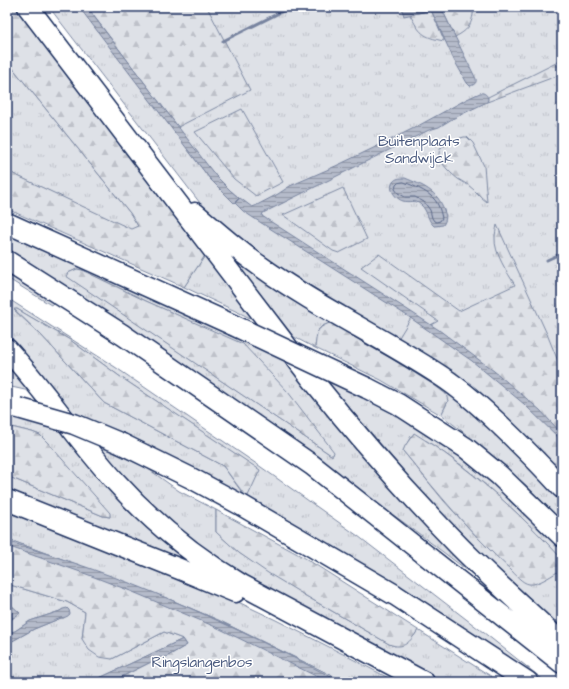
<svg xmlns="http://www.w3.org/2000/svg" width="569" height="689" viewBox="0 0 569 689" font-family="'Architects Daughter',sans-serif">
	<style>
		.grass { fill: url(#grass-tufts); stroke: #7c88a2; fill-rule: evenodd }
		.forest { fill: url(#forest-firs); stroke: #7c88a2 }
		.water { fill: url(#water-rules); stroke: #77839f }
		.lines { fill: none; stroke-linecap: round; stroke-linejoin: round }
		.shore { stroke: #596789; stroke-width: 1 }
		.stream { stroke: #77839f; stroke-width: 3 }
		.highway-casing { stroke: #1b2f5e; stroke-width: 23 }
		.highway { stroke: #fff; stroke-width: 20 }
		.highway-bridge-casing { stroke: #1b2f5e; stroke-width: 23; stroke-linecap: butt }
		.highway-bridge { stroke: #fff; stroke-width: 20 }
		.labels { text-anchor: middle; stroke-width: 3; stroke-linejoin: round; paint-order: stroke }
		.park-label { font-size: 15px; fill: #4c5c80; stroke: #fff }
	</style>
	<defs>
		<pattern id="grass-tufts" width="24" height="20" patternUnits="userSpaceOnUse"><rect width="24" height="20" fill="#dee1e7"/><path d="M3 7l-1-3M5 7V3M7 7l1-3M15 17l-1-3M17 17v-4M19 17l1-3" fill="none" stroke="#bec1c9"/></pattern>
		<pattern id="forest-firs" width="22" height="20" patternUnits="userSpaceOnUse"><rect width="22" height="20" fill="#dee1e7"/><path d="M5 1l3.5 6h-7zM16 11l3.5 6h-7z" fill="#bec1c9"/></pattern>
		<pattern id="water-rules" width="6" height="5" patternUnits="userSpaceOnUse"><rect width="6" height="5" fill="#b5bbca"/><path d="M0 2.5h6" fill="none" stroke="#9298a7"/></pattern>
	</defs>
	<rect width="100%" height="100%" fill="#fff"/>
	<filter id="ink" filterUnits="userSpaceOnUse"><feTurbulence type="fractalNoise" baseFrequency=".025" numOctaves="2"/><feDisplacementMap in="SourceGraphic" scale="8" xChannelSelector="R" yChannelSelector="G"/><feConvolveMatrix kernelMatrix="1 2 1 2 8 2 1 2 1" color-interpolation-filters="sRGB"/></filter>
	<g filter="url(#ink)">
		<path class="grass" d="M49,7H562V433L452,337L398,339L268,264L210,216ZM189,151L212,171L222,183L239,198L234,202L210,179Z
			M7,61L130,213L138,226L131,230L7,171Z
			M7,232L292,364L497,593L418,533L218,387L7,254ZM77,269L82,270L146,301L243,345L333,455H331L67,276L68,273Z
			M218,240L446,385L562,496V522L526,485L462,431L441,415L448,401L434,385L392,359L362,342L351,332L337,324L330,323L322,326L318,330L315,348L294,337Z
			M206,254L261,323L184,287Z
			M7,273L49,300L54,303L51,305L7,278Z
			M7,298L115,367L261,467L358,536L492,639L546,682H539L436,610L414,596L75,414L60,398L27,357L7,337ZM17,309L70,340L122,378L259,470L246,498L223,466L104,403L41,335L14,310Z
			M7,360L34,392L7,386Z
			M323,377L383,404L478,467L562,545V559L518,514L480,480L457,462L427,441L411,436L403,451L444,501L476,536L505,564L546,578L562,569V627L485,557L428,499Z
			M7,416L45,424L61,431L127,510L154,533L197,566L7,495V476L103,516L110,517L47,442L40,435L32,432L7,426Z
			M99,446L147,468L179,491L216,510V532L239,553L306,596L389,644L395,646L414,636L418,630L500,682H432L297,610L193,543L136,491Z
			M7,509L213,590L276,620L343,654L396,682H345L218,620L171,600L119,580L7,539Z
			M7,584L67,602L85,612L82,639L112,659L164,632L183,639L91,682H7V644L34,629L61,618H64L63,609L60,611L30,621L15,631L7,633Z"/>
		<path class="forest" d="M7,7H17L206,254L184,287L7,209V171L131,229L138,226L130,213L7,61Z
			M87,7H207L250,90L178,127Z
			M441,7H474C472,24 470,29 455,37Z
			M427,11H430L432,12L444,40V41C422,37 420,33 410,15Z
			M562,60V74L487,102L488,97Z
			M242,109L283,182L256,196L234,179L195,132Z
			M464,137H467L473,143L484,166L487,202C480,197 475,190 468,185C465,183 461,181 458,179C449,172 430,155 444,145C450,141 457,139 464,137Z
			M343,188L367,239L339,253L333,251L283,215Z
			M497,225L547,334L562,371V478L448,370L415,347L398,339L412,316L427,327L438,321L361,267L379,254L459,311L515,285C507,272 494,253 495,238C495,234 496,230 497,225Z
			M77,269L82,270L146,301L243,344L288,392L334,452L333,455H331L66,276L68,273Z
			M14,309H17L70,340L122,378L260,470L247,498L223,466L104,403L41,335Z
			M330,323L337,324L351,332L362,342L392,359L434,385L446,394L448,401L441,415L381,380L315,348C317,334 315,328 330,323Z
			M7,426L32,432L40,435L47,442L110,513V517L103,516L7,476Z
			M414,433C469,467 518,511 562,559V569C554,574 537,586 529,584C522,583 515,574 510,569C470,533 437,492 403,451L405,446Z
			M216,510L305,558L418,630C410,642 404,650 389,644L306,596L268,573L239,553L216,532Z
			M7,539L119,580L171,600L218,620L345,682H111L159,658L166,657L187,645L183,639L164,632L112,659L99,657L89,650L82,639L85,612L67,602L7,584Z"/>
		<path class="water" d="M79,7L91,8L92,14L215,175L231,191L239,198L234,203L210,179Z
			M401,7H441C452,31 464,55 476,79C477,83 474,85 470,86L467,83L454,60L432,12L430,11H427L404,16Z
			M480,93C484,92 488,95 488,100L487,102L452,119L439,127L429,130L263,213L262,216L439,330L494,371L540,410L562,434V441L524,404L472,361L409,317L252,217L243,211L235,203L240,198L252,207L255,206L278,194L290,186L338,165L388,141L416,127L467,99Z
			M405,178C422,185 438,191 444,210C446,216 447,219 443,225L434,226C427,220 428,211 421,205C415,199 410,203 403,201C396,199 388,189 393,182C396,178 400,178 405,178Z
			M7,541C64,559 121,578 176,602C232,626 287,654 341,682H328L218,628L133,592L89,575L7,546Z
			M7,601L20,613L8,622H7Z
			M67,608L69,610L70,614C67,617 64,618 61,618L34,629L7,644V633L15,631L30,621L60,611L63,609Z
			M183,639L187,645L166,657L159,658L111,682H91Z"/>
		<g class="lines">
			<path class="shore" d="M404,182C416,187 433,193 438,205C440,209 441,214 442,218L440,221L436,222L434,221L432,218L430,210L424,202L415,197H405L398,193L395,189L396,185L398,183Z"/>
			<path class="stream" d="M223,41L291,7
				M547,260L562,253"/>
			<defs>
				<path id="highway" d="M28,7L311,378C358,437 407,493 460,547C493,580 528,611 562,643
					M195,213C216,231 237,250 260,266C317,307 382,337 441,376C461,389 479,405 497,422C519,443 541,465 562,488
					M7,223L233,325
					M7,261L48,287L123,335L312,465L562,663
					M7,349C45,391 77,439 115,481C152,522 195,557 242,585L424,682
					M367,388L398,404L466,448L499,475L562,536
					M122,444L191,478L241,505L296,537L395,595L528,682
					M7,500L182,570L235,592"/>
			</defs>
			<use href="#highway" class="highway-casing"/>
			<use href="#highway" class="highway"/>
			<defs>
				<path id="highway-bridge" d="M233,325L367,388
					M18,408L74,424L122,444"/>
			</defs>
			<use href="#highway-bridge" class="highway-bridge-casing"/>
			<use href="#highway-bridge" class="highway-bridge"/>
		</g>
	</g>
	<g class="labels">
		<g class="park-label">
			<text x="419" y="146">Buitenplaats<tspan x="419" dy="17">Sandwijck</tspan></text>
			<text x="202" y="667">Ringslangenbos</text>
		</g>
	</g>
	<rect width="569" height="689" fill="none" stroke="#fff" stroke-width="24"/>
	<rect x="12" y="12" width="545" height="665" fill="none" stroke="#1b2f5e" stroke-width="1.5" filter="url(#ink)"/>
</svg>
